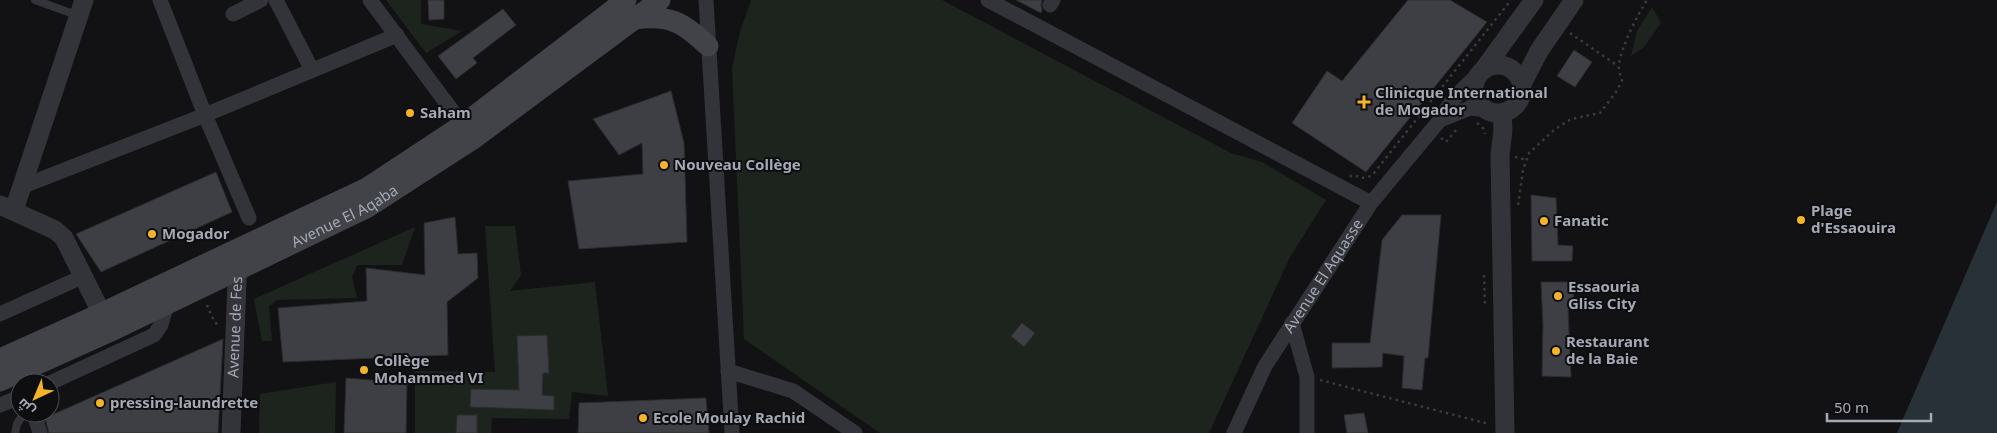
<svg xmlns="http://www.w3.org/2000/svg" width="1997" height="433" viewBox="0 0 1997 433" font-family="'Noto Sans',Cairo,sans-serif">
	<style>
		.green { fill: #1d241e }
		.water { fill: #293138 }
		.building { fill: #3e3f44; stroke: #2c2c30 }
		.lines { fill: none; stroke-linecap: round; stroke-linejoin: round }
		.path { stroke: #393b40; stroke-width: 2.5; stroke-dasharray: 2.5 4; stroke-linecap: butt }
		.service { stroke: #333439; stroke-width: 8 }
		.minor { stroke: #333439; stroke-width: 15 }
		.tertiary { stroke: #333439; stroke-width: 19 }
		.secondary { stroke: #414349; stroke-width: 21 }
		.poi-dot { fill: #f4b42a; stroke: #0e0d0f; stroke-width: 2 }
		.labels { text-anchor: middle; stroke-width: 4; stroke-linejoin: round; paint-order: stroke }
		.poi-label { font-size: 15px; font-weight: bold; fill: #a4a9b5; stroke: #0e0d0f; text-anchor: start }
		.street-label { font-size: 15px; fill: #a4a9b5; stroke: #0e0d0f }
	</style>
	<rect width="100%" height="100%" fill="#121214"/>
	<path class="green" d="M386,0H421V24L462,31L426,53Z
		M751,0H942L1231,153L1262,162L1326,200L1290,257L1209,433H880L744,339L732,68L740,32Z
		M1652,7L1661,23L1644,47L1631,56L1637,31Z
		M485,226H515L521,275L510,291L595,282L608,396L572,392L569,419L492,418L491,433H415V371L495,372Z
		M415,227L402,265H357L352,277L357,298L277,300L269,306L272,341H262L254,299Z
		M336,382L335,433H259L260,394Z"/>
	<path class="water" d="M1997,202V433H1897Z"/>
	<path class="building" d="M428,0H444V19L429,20Z
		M1016,0H1042L1041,5L1042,10L1041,13Z
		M1408,0H1450L1487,22L1366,172L1292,123L1327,71L1342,81Z
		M503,9L516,25L473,58L477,63L456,79L438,56Z
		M1574,50L1592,62L1575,87L1557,76Z
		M671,91L684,143L687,242L579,249L568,181L643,174L642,143L619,155L593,119Z
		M216,172L232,212L101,272L76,234Z
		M1531,195L1556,198L1558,245L1573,246L1572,261H1532Z
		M1402,215H1441L1428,358H1425L1422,390L1402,388L1404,356L1383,353L1382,367L1332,368V343H1370L1382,240Z
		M455,217L458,254L477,253L478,278L447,302L448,355L283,362L278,308L367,301L366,268L425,275L424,223Z
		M1541,282H1573L1574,309L1568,310L1571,377L1542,376L1543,325Z
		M1022,323L1035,333L1024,347L1011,336Z
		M547,335L549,373H543L542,395L554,396V410L470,407L471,389L519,390L517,336Z
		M223,339L218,433H49L45,418Z
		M346,378L407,383L406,433H344Z
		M706,398L709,433H578L579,403Z
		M1364,413L1368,433H1347L1344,415Z
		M457,415H477V433H456Z"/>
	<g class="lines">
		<path class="path" d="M1570,33L1618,66
			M1477,123L1484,129L1485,134
			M1441,138L1446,142L1456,130
			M1515,157L1527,160
			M1350,177L1352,175C1362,177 1365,181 1374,173L1511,0
			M1518,205L1523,170L1529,153L1554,130L1571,119L1600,113L1616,92L1622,81C1621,76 1618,70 1619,65C1621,47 1637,16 1647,0
			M1484,275L1485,307
			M207,305L212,317L218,326
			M1320,380L1489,424"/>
		<path class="service" d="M35,0L79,16
			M15,433L17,424L24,413"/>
		<g class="minor">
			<path d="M160,0L205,115L249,218"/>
			<path d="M276,0L312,70"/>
			<path d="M370,0L468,132"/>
			<path d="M706,0L732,433"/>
			<path d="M988,0L1371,203"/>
			<path d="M1050,5L1053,0"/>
			<path d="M233,14L261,0"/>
			<path d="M1440,120L1470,108L1487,110"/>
			<path d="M21,187L205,115L397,35"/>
			<path d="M0,314L84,276"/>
			<path d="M1292,323L1307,377V433"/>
			<path d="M728,371L793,391L855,433"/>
			<path d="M50,383L154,335L161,325L167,303"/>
			<path d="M0,405L20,397"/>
			<path d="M34,413L40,433"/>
			<path id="s1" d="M1234,433L1265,366L1371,203L1440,120C1450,101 1462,89 1478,75"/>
		</g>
		<g class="tertiary">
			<circle cx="1498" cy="89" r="24"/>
			<path d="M1484,69L1534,0"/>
			<path d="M1522,84L1539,51L1574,0"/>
			<path d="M1502,113L1503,130L1500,155L1505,433"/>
			<path d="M0,205L55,230L64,238L108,326"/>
			<path d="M14,210L84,0"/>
			<path id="s2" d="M231,433L238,257"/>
		</g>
		<g class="secondary">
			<path d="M634,19C669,14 683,22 708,46"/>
			<path d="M0,359L102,313L367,188L464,124L626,0"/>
			<path id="s3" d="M0,381L111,331L368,207L473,139L660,0"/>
		</g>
	</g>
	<g class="poi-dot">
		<path d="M1361.5 94.5h5v5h5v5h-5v5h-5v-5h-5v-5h5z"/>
		<circle cx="410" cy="113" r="5"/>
		<circle cx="664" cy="165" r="5"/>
		<circle cx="1801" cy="220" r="5"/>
		<circle cx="1544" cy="221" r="5"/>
		<circle cx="152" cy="234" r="5"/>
		<circle cx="1558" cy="296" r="5"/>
		<circle cx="1556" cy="351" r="5"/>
		<circle cx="364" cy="370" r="5"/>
		<circle cx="100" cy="403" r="5"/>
		<circle cx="643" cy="418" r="5"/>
	</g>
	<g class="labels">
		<g class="poi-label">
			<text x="1375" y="98">Clinicque International<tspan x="1375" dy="17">de Mogador</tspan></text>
			<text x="420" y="118">Saham</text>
			<text x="674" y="170">Nouveau Collège</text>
			<text x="1811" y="216">Plage<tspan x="1811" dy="17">d'Essaouira</tspan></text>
			<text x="1554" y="226">Fanatic</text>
			<text x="162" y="239">Mogador</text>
			<text x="1568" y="292">Essaouria<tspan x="1568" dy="17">Gliss City</tspan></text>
			<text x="1566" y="347">Restaurant<tspan x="1566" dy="17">de la Baie</tspan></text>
			<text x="374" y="366">Collège<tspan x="374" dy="17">Mohammed VI</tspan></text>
			<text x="110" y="408">pressing-laundrette</text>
			<text x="653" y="423">Ecole Moulay Rachid</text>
		</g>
		<g class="street-label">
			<text dy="5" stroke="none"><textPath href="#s3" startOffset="382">Avenue El Aqaba</textPath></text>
			<text dy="5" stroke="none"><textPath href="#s1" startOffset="181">Avenue El Aquasse</textPath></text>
			<text dy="5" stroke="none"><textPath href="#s2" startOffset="106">Avenue de Fes</textPath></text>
		</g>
	</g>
	<g transform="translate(35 398) rotate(224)"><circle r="24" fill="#0e0d0f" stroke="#4a4b51"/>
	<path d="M0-4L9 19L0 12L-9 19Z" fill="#f4b42a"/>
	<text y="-8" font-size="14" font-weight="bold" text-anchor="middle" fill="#a4a9b5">ش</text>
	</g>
	<path d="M1827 413v8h104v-8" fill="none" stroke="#a4a9b5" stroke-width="2.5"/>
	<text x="1834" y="413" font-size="15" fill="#a4a9b5" stroke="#0e0d0f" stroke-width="4" paint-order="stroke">50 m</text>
</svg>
